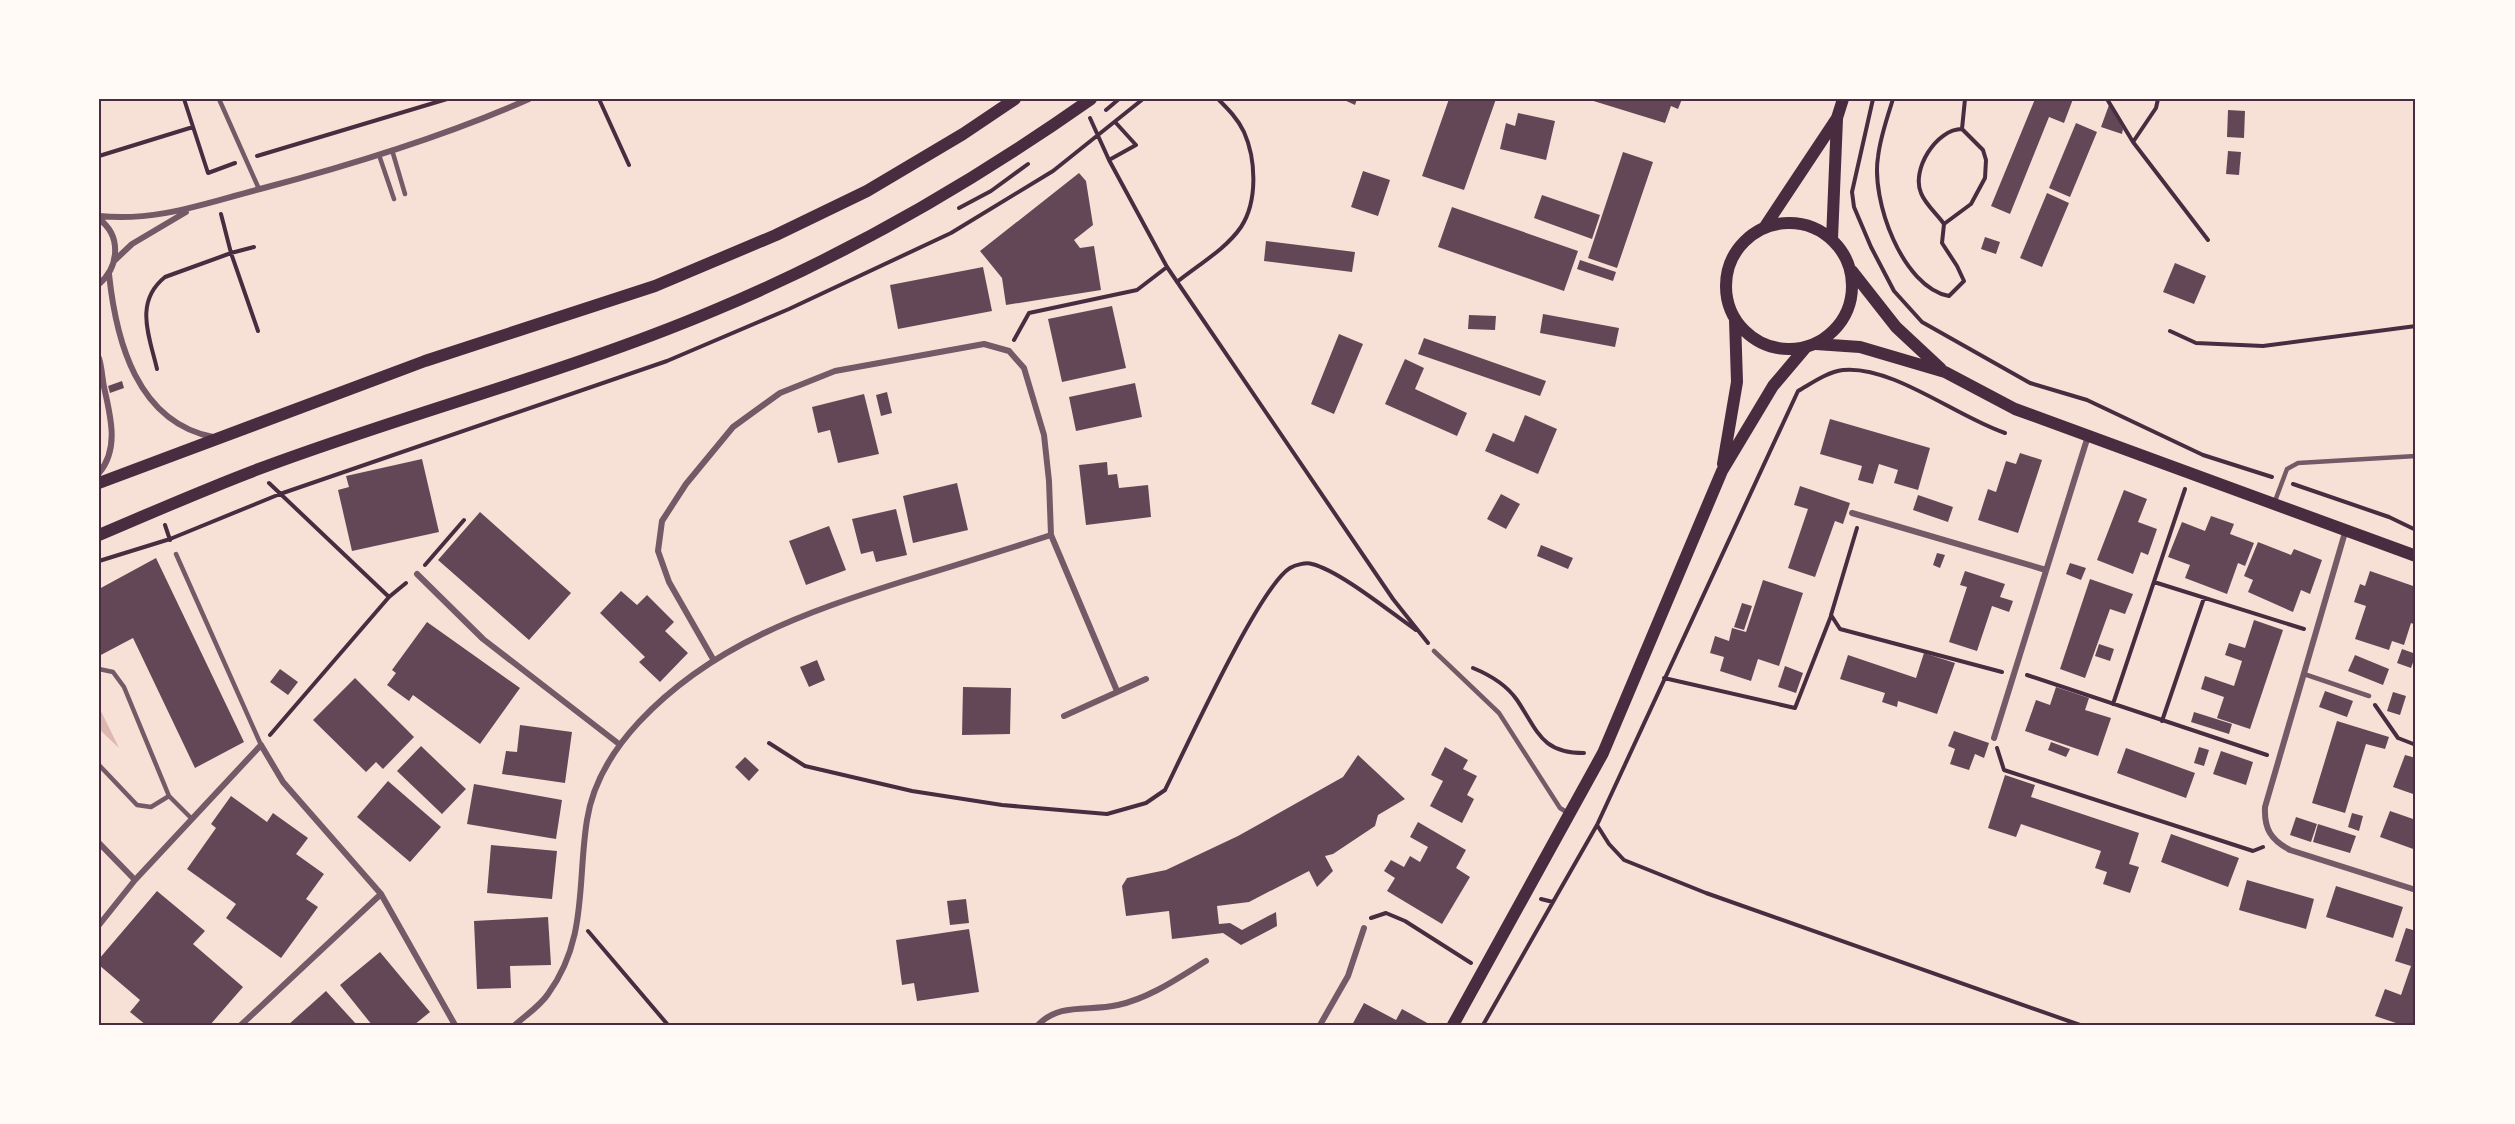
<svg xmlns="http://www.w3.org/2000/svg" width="2515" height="1124" viewBox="0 0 2515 1124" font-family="'Noto Sans',sans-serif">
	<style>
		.water { fill: #dcb8b0 }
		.building { fill: #644757 }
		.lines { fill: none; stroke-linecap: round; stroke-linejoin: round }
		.path { stroke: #4a2c40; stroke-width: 4 }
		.service { stroke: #755966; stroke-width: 4.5 }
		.minor { stroke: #755966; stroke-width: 6 }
		.secondary { stroke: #4a2c40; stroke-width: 12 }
		.neatline { fill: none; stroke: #4a2c40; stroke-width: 2 }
	</style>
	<rect width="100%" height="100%" fill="#f7e1d7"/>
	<path class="water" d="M99,707L119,748L99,729Z"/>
	<path class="building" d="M1342,99H1357L1355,105Z
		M1449,99H1496L1464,190L1422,176Z
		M1587,99H1682L1678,109L1671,106L1665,123Z
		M2035,99H2073L2064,123L2049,117L2010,214L1991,206Z
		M2109,105L2123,129L2122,134L2101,127Z
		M2228,110L2245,111L2244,138L2227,137Z
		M1518,113L1555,121L1546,160L1500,149L1506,123L1515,126Z
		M2076,123L2097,132L2070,197L2049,188Z
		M2228,151L2241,152L2239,175L2226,174Z
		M1623,152L1653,162L1617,268L1588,258Z
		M1363,171L1390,180L1378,216L1351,207Z
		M1079,173L1086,181L1093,225L1074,240L1080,248L1094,246L1101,290L1006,305L1002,278L980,251Z
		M2047,193L2069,203L2042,267L2020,258Z
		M1542,195L1600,215L1592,239L1534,218Z
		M1452,207L1578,251L1564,291L1438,247Z
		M1985,237L2000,242L1996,254L1981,249Z
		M1266,241L1355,252L1352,272L1264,261Z
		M1580,260L1616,272L1613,281L1577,269Z
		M2175,263L2206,276L2194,304L2163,292Z
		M983,267L992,311L898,329L890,285Z
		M1112,306L1126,368L1062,382L1048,319Z
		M1543,314L1619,328L1615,347L1540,333Z
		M1469,315L1496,316L1495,330L1468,329Z
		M1339,334L1363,344L1334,414L1311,404Z
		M1424,338L1546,381L1540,396L1418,354Z
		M1405,359L1424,368L1415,389L1467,413L1457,436L1385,404Z
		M122,381L124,388L110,393L108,386Z
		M1135,383L1142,417L1076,431L1069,397Z
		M887,392L892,413L881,416L876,395Z
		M864,394L879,454L838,463L830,430L818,433L812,407Z
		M1525,415L1557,429L1538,474L1485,451L1493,433L1514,442Z
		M1830,419L1930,448L1918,490L1894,483L1898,470L1879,464L1873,484L1858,480L1862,466L1820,454Z
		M2020,453L2042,460L2018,533L1978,520L1988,489L1996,492L2006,461L2016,464Z
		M422,459L439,532L352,551L338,490L349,487L346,476Z
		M1107,462L1108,475L1117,474L1119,488L1148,485L1151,517L1086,525L1079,465Z
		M957,483L968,530L913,543L903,496Z
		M1800,486L1850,503L1843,524L1835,521L1815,577L1788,568L1808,509L1794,505Z
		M2124,490L2147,499L2138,522L2157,529L2148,555L2141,552L2133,574L2097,560Z
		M1501,494L1520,504L1506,529L1487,519Z
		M1918,495L1953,507L1948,522L1913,510Z
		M896,509L907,555L876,562L873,551L861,554L852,519Z
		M480,512L571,593L529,640L438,560Z
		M2211,516L2234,524L2230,534L2254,543L2245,566L2238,563L2227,594L2185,578L2190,565L2168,557L2182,522L2205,531Z
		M829,526L846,570L806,585L789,541Z
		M2258,542L2291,555L2294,549L2322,560L2310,594L2301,590L2293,612L2248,592L2253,580L2244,576Z
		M1541,545L1573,558L1568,569L1537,556Z
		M1937,553L1945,555L1940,568L1933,565Z
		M156,558L244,742L195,768L133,638L99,656V589Z
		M2070,563L2086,568L2081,580L2066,574Z
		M1965,571L2005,584L2000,597L2013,601L2009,612L1992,606L1977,651L1949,642L1967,587L1960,585Z
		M2370,571L2416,587V625L2411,623L2404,645L2392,641L2389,650L2355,639L2366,606L2354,602L2360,584L2365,586Z
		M2090,579L2133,594L2125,614L2110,609L2085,678L2060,669Z
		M1763,580L1803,593L1779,666L1758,659L1751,681L1720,671L1724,657L1710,653L1715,636L1729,641L1732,628L1746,632Z
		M621,591L637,605L647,595L674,622L665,631L688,653L660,682L639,662L645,657L600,613Z
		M1742,603L1752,606L1744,630L1734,627Z
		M2254,620L2283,630L2250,729L2217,718L2224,697L2201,689L2205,676L2234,686L2242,661L2225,655L2229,643L2245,648Z
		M427,622L520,688L480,744L413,695L409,701L387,685L396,673L392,670Z
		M2099,644L2114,649L2110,661L2095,656Z
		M2402,649L2416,654L2411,668L2397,663Z
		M1924,653L1955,663L1937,714L1898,701L1897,707L1882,702L1885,693L1840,679L1848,655L1916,678Z
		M2355,655L2389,669L2383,685L2348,671Z
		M817,660L825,680L809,687L800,667Z
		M1785,666L1803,673L1796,693L1778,687Z
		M280,669L298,682L288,695L270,682Z
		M355,678L414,737L383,769L376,762L366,772L313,720Z
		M963,687L1011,688L1010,734L962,735Z
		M2056,687L2089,698L2085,710L2111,718L2098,756L2025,731L2036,700L2050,705Z
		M2325,691L2353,701L2347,717L2319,707Z
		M2393,692L2406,696L2400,715L2387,711Z
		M2194,712L2232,724L2229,734L2191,722Z
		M2337,721L2389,737L2385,749L2366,744L2345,813L2312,803Z
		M520,725L572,732L565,783L502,774L506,751L517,752Z
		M1954,731L1989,743L1984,758L1975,754L1969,770L1950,764L1955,749L1948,746Z
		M2051,742L2070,749L2066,757L2048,750Z
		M421,746L466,789L442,814L397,771Z
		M1445,747L1468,760L1463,769L1477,776L1467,795L1474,799L1462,823L1430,806L1443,781L1431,775Z
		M2199,747L2209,750L2204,766L2194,763Z
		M2126,748L2195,773L2186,798L2117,773Z
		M2221,751L2253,762L2246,785L2213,774Z
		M1358,755L1405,799L1378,815L1375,826L1333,854L1325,856L1333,871L1317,887L1309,871L1249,902L1217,906L1219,924L1230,923L1242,930L1276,912L1277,926L1241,945L1223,933L1172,939L1169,911L1126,916L1122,886L1127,878L1166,870L1238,836L1343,777Z
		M2405,755L2416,758V795L2393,787Z
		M745,757L759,770L749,781L735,767Z
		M2005,775L2035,785L2031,797L2139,833L2129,864L2139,867L2130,893L2103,884L2107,872L2095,868L2101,851L2021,824L2016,837L1988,828Z
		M388,781L441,827L410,862L357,817Z
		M474,784L562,800L556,839L467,824Z
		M231,796L267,822L273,813L308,838L296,854L324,874L306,899L318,907L281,958L226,918L236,904L187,869L216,828L211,824Z
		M2390,811L2416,820V850L2380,837Z
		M2352,813L2363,816L2359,831L2348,827Z
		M2296,817L2317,824L2311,842L2290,835Z
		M1418,822L1466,850L1456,868L1470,877L1442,924L1387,891L1395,878L1384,871L1391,860L1404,867L1410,856L1420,862L1428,847L1410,837Z
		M2318,824L2356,836L2350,853L2313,842Z
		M2171,834L2239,858L2228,887L2161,862Z
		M491,845L557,851L552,899L487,893Z
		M2247,880L2314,899L2306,929L2239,910Z
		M2336,886L2403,907L2393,938L2326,917Z
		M157,891L205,931L193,944L243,987L210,1025H146L130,1012L140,1000L99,965V959Z
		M966,899L969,923L950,925L947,901Z
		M548,917L551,965L510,966L511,988L477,989L474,921Z
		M2406,928L2416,931V1025H2402L2375,1016L2385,989L2401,995L2411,966L2395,961Z
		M969,929L979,992L917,1001L914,983L902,985L896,940Z
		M380,952L430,1012L414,1025H372L340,985Z
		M326,991L357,1025H288Z
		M1364,1003L1396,1020L1402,1009L1431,1025H1352Z"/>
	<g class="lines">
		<path class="path" d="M184,99L208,173L235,163
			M599,99L629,165
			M1873,99L1852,192L1854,207L1871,247L1894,291L1922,322L2030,383L2087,400L2203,455L2272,477
			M1893,99C1887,118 1880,138 1878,157C1871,200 1902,287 1949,296L1964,281L1957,266L1942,243L1944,224L1971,204L1985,178L1986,160L1983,150L1962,129C1936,129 1911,170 1921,193C1925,204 1937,214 1944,224
			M2107,99L2133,142
			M2158,99L2156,108L2133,142L2208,240
			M1106,110L1119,99
			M1090,118L1109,160L1167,267L1393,599L1428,643
			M1962,129L1965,99
			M99,156L193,127
			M257,156L447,99
			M1109,160L1136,145L1116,123
			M959,208L991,191L1028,164
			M221,214L231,253L258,331
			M1177,282C1198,265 1226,249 1241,227C1258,201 1256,159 1244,132C1238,119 1228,109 1218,99
			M2170,331L2196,343L2263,346L2416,326
			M1014,340L1029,313L1137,290L1167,267
			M157,369C149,335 134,302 165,277L231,253L254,247
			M269,483L389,597
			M2293,484L2389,517L2416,530
			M165,525L170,540
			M1857,528L1831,615L1840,629L2002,672
			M99,561L170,539L280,494L667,361L789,309L951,233L1053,171L1143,99
			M425,565L464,520
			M2154,582L2304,629
			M1473,668C1490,675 1506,684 1517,700C1538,731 1541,753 1584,753
			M2027,675L2267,755
			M1664,678L1795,708L1831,616
			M2113,704L2185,489
			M2375,705L2398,738L2416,745
			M2162,721L2204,598
			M270,735L389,597L406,583
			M769,743L805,766L912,791L1002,805L1107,814L1146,803L1165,790C1185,750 1259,587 1290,568C1295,565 1306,562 1312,564C1340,571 1390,612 1416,630
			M1997,748L2004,770L2253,851L2263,847
			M1597,825L1609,844L1624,860L1706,893L2080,1025
			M1541,899L1553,902L1597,825L1798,391C1812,383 1827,372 1843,370C1892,365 1957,417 2005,433
			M1371,918L1386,913L1405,921L1471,963
			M588,931L668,1025
			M1483,1025L1553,902"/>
		<path class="service" d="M219,99L259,189
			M392,150L405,194
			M379,155L394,199
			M2275,501L2287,469L2298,463L2416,456
			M176,554L261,745
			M1434,651L1499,713L1560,808L1568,813
			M99,669L113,672L124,687L169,796L192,819
			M2304,674L2369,696
			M99,765L137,805L151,807L169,796"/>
		<path class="minor" d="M99,216C157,222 205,203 260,189C351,165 443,137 529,99
			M99,219C122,236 119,267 99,284
			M114,261L132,244L186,212
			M109,274C116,341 137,422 213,437
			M99,358C102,368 102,377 104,387C110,415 120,448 99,473
			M1852,513L2046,570
			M2346,529L2265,807C2264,829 2271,840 2290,850L2416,890
			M1051,535L1117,691
			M417,574L483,639L619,744
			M1064,716L1146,679
			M1994,738L2088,436
			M99,843L135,880
			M99,925L135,880L261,745L283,782L381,894L455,1025
			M241,1025L381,894
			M515,1025C526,1015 540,1006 548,994C588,939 577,882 587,820C593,781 613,750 639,722C711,645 806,612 904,581C953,566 1002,551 1051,535L1049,481L1044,435L1024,368L1009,351L984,344L835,371L780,393L733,427L686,484L662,521L658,551L669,582L713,659
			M1038,1025C1060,1002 1089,1012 1118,1005C1150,998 1178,978 1206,961
			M1320,1025L1348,976L1364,928"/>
		<path class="secondary" d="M1726 286a63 63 0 1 1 126 0a63 63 0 1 1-126 0Z
			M1764,228L1837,118L1843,99
			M1832,239L1837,119
			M1852,271L1896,327L1941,369
			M1816,344L1860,347L1945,372L2015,409L2416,556
			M1723,464L1737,382L1735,320
			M99,483L425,361L655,286L776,235L867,191L963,134L1015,99
			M99,535C151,513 203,490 256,470C407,413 566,373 715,310C849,254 973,182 1091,99
			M1453,1025L1603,753L1722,471L1773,386L1806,347"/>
	</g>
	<rect width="2515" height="1124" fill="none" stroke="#fffaf5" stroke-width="201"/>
	<rect x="100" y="100" width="2314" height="924" class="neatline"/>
</svg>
